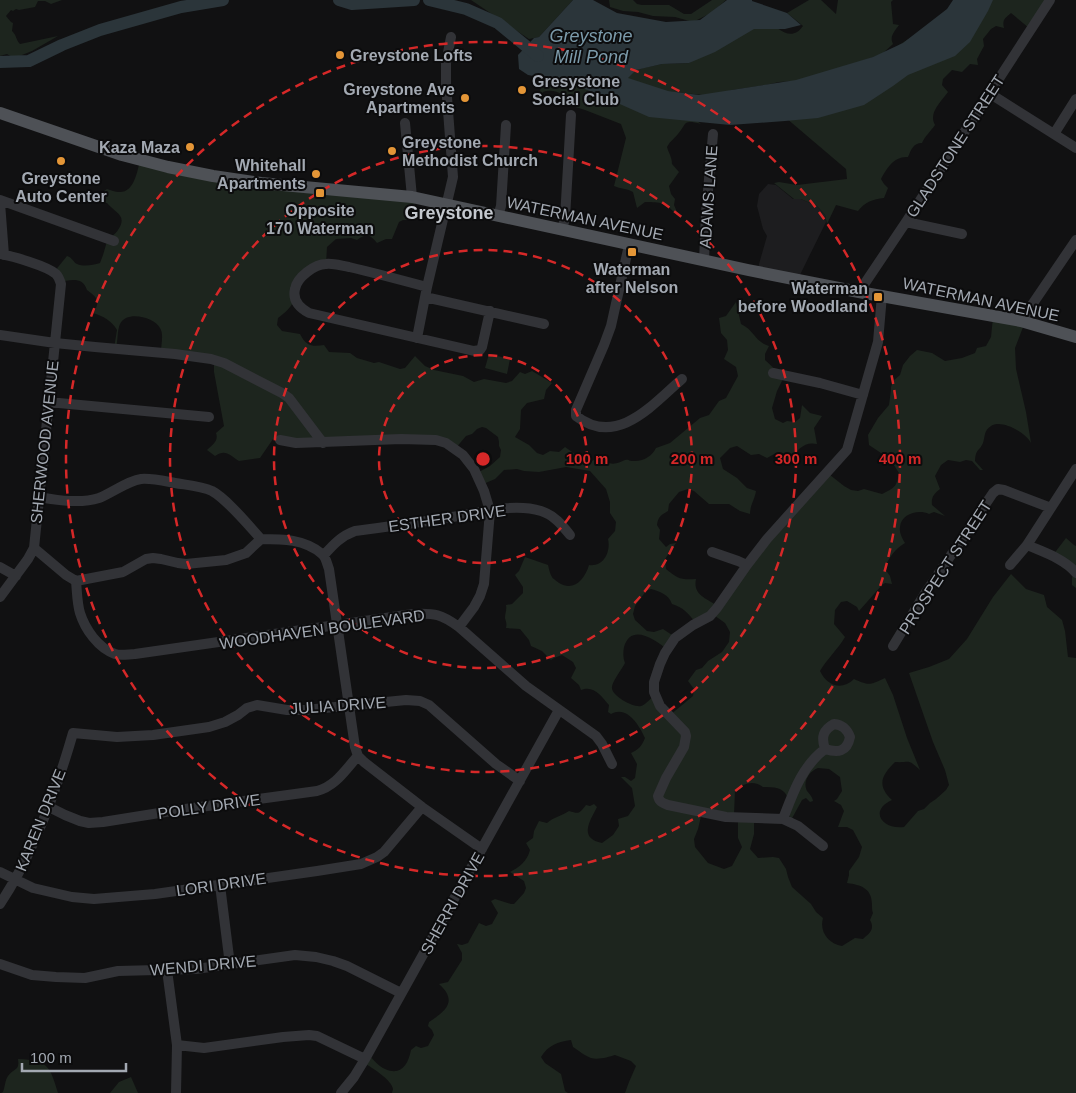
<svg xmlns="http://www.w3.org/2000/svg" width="1076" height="1093" viewBox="0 0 1076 1093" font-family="Helvetica,sans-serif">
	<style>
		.built { fill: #1d1d1f }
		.green { fill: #1d251e; fill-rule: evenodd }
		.water { fill: #2b353a }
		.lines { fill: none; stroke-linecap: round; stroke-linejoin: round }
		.river { stroke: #2b353a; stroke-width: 12 }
		.minor { stroke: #323337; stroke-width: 10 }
		.major { stroke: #4e5156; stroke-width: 12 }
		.ring { fill: none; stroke: #d62828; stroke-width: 2.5; stroke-dasharray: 9 6 }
		.poi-dot { fill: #e49637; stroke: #0c0c0d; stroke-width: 2 }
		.labels { text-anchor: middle; stroke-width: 4; stroke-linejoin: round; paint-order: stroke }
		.poi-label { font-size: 16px; font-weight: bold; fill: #a3a9b2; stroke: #0c0c0d; text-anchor: end }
		.street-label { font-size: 16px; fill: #a3a9b2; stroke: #0c0c0d }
		.water-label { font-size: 18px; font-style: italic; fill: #7c9bab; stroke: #0c0c0d }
		.neighbourhood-label { font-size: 18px; font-weight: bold; fill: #c4c8ce; stroke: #0c0c0d }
		.centre { fill: #d62828; stroke: #0c0c0d; stroke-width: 2.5 }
		.ring-label { font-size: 15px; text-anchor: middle; font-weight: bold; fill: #d62828; stroke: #0c0c0d; stroke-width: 4; stroke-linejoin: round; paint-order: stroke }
	</style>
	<rect width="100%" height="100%" fill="#111112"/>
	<path class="built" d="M768,184L776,185L793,199H801L817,206L825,215L826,222L797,281L757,271L767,236L763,229L757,206L759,194Z"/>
	<path class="green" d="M0,0H62L51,4L45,1H38L35,7L19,10L16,9L13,11L11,10L6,16L11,22L13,23L12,31C17,36 16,40 20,44L58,36L32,51L17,57H12L7,54L0,56Z
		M471,0H573L539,37L529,39Z
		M609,0H633L637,4L642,5H669L684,14H691L712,0H726L711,13L693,22L675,17L653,16L638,12L623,11L610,7Z
		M809,0H821L836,14L838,0H893L891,2L893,24L899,25C895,31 889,36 893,44L882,54L810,80L779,82L766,85L732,90L720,94L703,95L663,91L627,82L628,74L634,70L662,64L689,63L736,30L769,22C776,27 787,38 797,32C799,31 801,28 803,26L787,13Z
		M970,0H1048L1029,28L1011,13C1005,18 1002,20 1004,28L996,26L991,29L983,39L984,46L977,59L978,65L970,64L962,72L952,70L943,79L942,85L948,92C941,102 928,113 935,125C931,131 925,136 922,143C913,143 911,150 908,157C894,156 887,168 881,179L884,184L888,188L884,198C873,199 865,202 858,211L836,205L827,224L825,215L817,206L801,199H794L774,183L779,182L797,185L847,179L846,169L779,112L795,111Z
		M539,74L692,117L701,124C682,119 687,124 678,134C673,140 671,140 667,147C669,154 672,157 672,164L679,172L669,186L671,194L675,199L674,205L677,212L675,213C663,201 662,203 645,202L637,208L633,192C626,188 621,189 614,186L626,138L621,124L585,110L572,106C569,95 553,88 543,92L540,99L537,101V99L543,82Z
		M140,161L415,199L414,220H403L399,222L392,239H386L377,243C370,234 366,233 357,240L351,238L336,239L327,247L326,264L303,278C297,296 295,306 278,318L277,325L282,331L300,334C306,346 312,347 324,345L329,352L350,353L357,358L374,363L379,362L400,369L405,368L415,356L425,366L434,370L463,376L474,382L484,379L506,383L512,381L520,372L525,374L532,371L552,383L546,390L544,399L527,403L521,410L520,429L515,437L529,445L537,453L543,455L550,451L559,452L565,447L575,454L592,461L598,457C602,459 606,462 609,463C615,465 620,462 625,460C630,459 628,461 633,461C643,462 652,456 656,448L670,443L700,418L709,415L719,401L726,398L738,376L736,367L724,359L728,350L727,340L721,333L719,318L726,316L736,302L741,324C754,330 755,342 769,346L765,354V360L778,372L785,375L777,391L772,408L775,419L783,423L787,421L795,422L800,418L802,405L810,413L822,416L814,428L817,444C804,441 798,450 790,459L776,453L767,458L759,454L751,455L737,446L730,448L720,458L723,469L737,478L747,488L756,491C755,499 750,505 750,514L740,511L729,504H709L694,491L688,489L679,492L669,504L668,511C661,515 658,517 657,525L660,530L659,539L666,547L670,544L676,543L665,559L666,569C678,579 681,580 696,579C693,594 704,597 716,605L825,471L844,486L851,490L858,491L864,489L882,494C894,488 897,487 899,473L890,459L869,445L868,435L878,418L889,405L891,390V387L893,381L900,375L903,365L910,356L917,350L932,353L945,361L962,358L975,353L977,348L986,346L991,337L993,317L1025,322L1015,348L1016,369L1026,412L1031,443C1026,433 1002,419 991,426C984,430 985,437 983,443C979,452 976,448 975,461L983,470H980L972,461L966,460L960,462L948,460L941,465L935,476L940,489C934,494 931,497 932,505L945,516L934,512L929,514C918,509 901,514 900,527C899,533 902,538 905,543C896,548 887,559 885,569L890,576L892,584L885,583L882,585L859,611L857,607L847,601L841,602L835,610L834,624L845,637C838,649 827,659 820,671C827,686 842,691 854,679C869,686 870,685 885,678L893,695L907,738L920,770C907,758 911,763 895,762C882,775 876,785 892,800C868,811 883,830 904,827L918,811L924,809L930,803L936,799L946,790L949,785L945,770L933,742L909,673L929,667L949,659L967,639L993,597L1011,574L1026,589L1044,595L1047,607L1062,620L1065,631L1068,657L1076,658V1093H625L629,1082L636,1066L631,1061L615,1055C609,1057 598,1060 591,1058C585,1056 578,1050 573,1047L571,1040C558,1042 548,1045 541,1057L545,1063L561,1074L565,1091L568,1093H392C392,1092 393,1090 393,1089C392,1080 371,1067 364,1063L367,1053C372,1058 378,1066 385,1069C401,1076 408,1065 411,1050L416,1046L421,1048L428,1046L434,1035L432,1030L428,1026L429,1022C446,1011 458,1001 439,984L448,982L462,960V953L457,944L462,945L468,943L479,923L486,926L492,924L498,913L491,901L495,899L511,904H514L524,893L526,888L524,881L510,872C520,867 527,861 530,850L526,843L533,838L534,831L539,821L547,823C554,817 561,816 569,811C579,814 579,814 586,805L590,806L594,804L597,807C590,821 578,838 602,843L613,835L619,826L618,819L628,816L635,806L632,788L621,777H625L631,781L635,778L637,764L631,753C638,750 642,746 645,738C639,725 627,705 611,714L608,712L609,705C601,696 594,685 581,690L579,685L571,678L576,668L573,662L562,655L554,658L551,660L542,651L531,646L529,640L520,629L506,628C507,623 506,622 505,618C505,613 507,610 506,605L512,604L523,593V587L515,575L519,571L525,557L548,565C549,569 550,574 552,577C552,578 558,582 559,583C574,592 585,579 589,565C604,567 611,551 608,539L615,531L616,522L610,513V502L606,489L590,471L566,467L539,472L524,471L517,469L504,470L495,479L481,485L477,473L490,466L500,457L501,450L499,446V442L498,437L486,428L482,427L477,429L472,434L466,436L455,449L449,445L283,439H273L260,458L239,461C229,455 226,449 215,456L207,450C212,445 219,441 216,433L224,426L214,372V359L161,352C161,344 164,334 160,328C155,317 126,310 120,324C117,331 118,341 116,348H114L117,330C112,321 103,316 93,313C101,302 97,297 87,290C83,276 70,280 59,282L54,272L67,256C73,258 73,262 77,264C84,267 93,265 100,263L103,255L108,238C113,236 115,234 118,230C128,215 115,213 107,203L95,202L91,195H98L107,189C111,190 115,192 119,192C134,193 137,172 140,161ZM651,589C661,592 668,594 672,604C684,608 688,613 695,622L711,613L725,623L730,632L729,642L722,652L708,661L702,668L696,670L688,681L694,689L693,696L670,715L654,696C650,699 645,705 641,706C634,708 612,696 612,688C611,683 622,669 625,663C623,658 623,653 624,647C631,623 654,639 667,649L675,637L663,629L654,632L647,631L635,620L633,614L635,606L646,591ZM818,768L829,769L840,777L842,791L837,799L834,801L841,805L844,811L838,827H847L853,830L862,847L859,857L849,871V875L847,883C861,885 872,888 872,905C872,908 872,911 873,913L870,920C875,929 870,933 863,939L855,938L842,946C829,944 819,932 823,918L816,912L811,904L792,887L788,877L786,869L779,858L773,857L758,858L750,849L754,834V817L738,818V838L742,847L732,866L724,869L708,863L695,847L694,839L698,829L702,812L734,815L735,790C744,783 754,780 763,787C792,786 788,799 790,822L802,800L806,798L810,802L813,801C812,796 810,795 807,791C802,781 810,771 818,768Z
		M489,354L510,359L507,374L485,368Z
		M1066,538L1074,545L1076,546V588L1072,585V578L1074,571L1053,555Z
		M18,1059C48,1060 50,1066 58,1093H1L3,1092C5,1087 5,1080 8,1076C14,1068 20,1071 18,1059Z
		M131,1077L138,1093H110L119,1082Z"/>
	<path class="water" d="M573,0H593L617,13L666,22L700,20L727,0H752V1L787,13L801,25L785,29H754L715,52L689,63L662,64L636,70L628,78L668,91L699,95L796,80L873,57L903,43L947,9L953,0H993L988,11L970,42L955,56L908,75L893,86L864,105L818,118L785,121L730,125L649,117L595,93L567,82L528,75L519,69L518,55L534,38L539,37Z"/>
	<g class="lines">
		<path class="river" d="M339,0L352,4L414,0
			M429,0L466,9L498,23L538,56
			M0,62L29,61L62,45L100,30L181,7L223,0"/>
		<path class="minor" d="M989,93L1076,148
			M405,123L412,197
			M1054,134L1076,99
			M0,200L114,241
			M0,203L4,255
			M498,216L501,206L506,125
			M906,222L962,234
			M562,230L565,218L571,115
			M629,245L611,326L604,345L576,410V416C617,448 653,404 682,379
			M0,254C12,256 47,266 56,274C59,277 60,281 61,284L34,548L28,559L0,597
			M704,261L706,213L713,134
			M427,287C401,280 375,273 349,267C342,266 333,263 326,264C315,264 297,277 295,289C292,301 300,308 309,313L474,351L480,350L482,347L490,311
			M859,292L906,222L1050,0
			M425,297L544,324
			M1021,321L1076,240
			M0,335L55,343L95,347L175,354L211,359L224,363L282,393L289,398L323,443
			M417,338L427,287L453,177L446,84V63L451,37
			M773,373L820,383L863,395
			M48,402L209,417
			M280,440L296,443L401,439L436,440L446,443L463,455L474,469L484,491L490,511L484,584L480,596L474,607L459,627
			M38,497C57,500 80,504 99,498C112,493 127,481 141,479C151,478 164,481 175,483C186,485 201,486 212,491C227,499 249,526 261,539C282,539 305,539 322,554C326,557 327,564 329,569L355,747L358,756L364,762L422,807L482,849
			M1027,545C1043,552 1065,559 1076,573
			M34,548L66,575L76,581
			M712,552L738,561L747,565
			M324,555C333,545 341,536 355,531C385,527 416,523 446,518C475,514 512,502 541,511C554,515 562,525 570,535
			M1010,565L1027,545L1076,469
			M0,567L16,576
			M76,581C77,591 77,603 80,613C85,629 98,648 115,654C121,656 129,654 135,654L413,614C435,613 441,614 459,627L526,686L596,736L602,744L612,764
			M76,581L123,572L146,559L153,558L161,559L178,563L186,564L226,560L246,553L261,539
			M893,646L924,595L993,493L998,489L1004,490L1051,508
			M49,807L65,815L80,821L89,823L103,822L178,810L317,791C336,786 345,770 358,756
			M783,819C793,793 802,766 825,749C838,753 847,752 850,737C847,729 843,725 834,724C823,730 821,737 825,749
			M823,846L798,826L783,819L726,817L668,805C663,803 659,802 658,796L666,778L684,747L686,736L685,732L660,706L654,692V682L660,664L665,653L675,638L693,625L710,616L717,608L747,565L767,539L847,450L878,342L882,295
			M0,872L33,888L72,897L94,899L155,894L317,871L361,864L377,857L384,852L422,807
			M220,885L230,965
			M0,904C34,853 56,792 73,733L117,737L153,735L209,727L225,722L238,715L247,708L257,705L287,710H305L406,700L420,701L429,705L496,764L520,781
			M0,964L32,975L56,977L85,978L118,971L196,969L295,955L316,957L333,961L347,966L401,993
			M167,970L177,1045L176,1093
			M177,1045L204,1048L283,1037L309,1035L317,1036L365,1059
			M341,1093L354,1077L365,1059L559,710"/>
		<path class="major" d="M0,113L122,155L168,167L213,176L261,183L412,197L748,270L859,292L1021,321L1076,337"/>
	</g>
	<g class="ring">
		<circle cx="483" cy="459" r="104"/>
		<circle cx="483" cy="459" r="209"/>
		<circle cx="483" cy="459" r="313"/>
		<circle cx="483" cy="459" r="417"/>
	</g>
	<g class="poi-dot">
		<circle cx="340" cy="55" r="5"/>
		<circle cx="522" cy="90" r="5"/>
		<circle cx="465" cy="98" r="5"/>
		<circle cx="190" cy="147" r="5"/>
		<circle cx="392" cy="151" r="5"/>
		<circle cx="61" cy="161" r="5"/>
		<circle cx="316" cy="174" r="5"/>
		<rect x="315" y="188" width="10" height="10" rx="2.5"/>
		<rect x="627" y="247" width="10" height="10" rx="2.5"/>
		<rect x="873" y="292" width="10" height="10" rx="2.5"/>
	</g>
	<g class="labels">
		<g class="poi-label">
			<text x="350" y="61" text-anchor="start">Greystone Lofts</text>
			<text x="532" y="87" text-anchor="start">Gresystone<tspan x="532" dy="18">Social Club</tspan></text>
			<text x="455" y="95">Greystone Ave<tspan x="455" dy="18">Apartments</tspan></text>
			<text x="402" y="148" text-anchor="start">Greystone<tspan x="402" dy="18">Methodist Church</tspan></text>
			<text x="180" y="153">Kaza Maza</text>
			<text x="306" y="171">Whitehall<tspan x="306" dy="18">Apartments</tspan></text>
			<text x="61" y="184" text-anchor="middle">Greystone<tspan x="61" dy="18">Auto Center</tspan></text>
			<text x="320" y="216" text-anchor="middle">Opposite<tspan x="320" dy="18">170 Waterman</tspan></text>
			<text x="632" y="275" text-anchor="middle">Waterman<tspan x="632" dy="18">after Nelson</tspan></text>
			<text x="868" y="294">Waterman<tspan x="868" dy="18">before Woodland</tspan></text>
		</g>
		<g class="street-label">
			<text transform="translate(955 146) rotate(-57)" y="6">GLADSTONE STREET</text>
			<text transform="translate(708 197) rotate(-86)" y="6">ADAMS LANE</text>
			<text transform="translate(585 218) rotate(12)" y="6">WATERMAN AVENUE</text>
			<text transform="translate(981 299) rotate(12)" y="6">WATERMAN AVENUE</text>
			<text transform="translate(44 442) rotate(-84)" y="6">SHERWOOD AVENUE</text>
			<text transform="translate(447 518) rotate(-8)" y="6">ESTHER DRIVE</text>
			<text transform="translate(945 567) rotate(-57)" y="6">PROSPECT STREET</text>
			<text transform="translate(322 629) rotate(-8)" y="6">WOODHAVEN BOULEVARD</text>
			<text transform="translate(338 705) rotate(-4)" y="6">JULIA DRIVE</text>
			<text transform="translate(209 806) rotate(-8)" y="6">POLLY DRIVE</text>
			<text transform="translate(40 820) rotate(-68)" y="6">KAREN DRIVE</text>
			<text transform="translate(221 884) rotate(-8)" y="6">LORI DRIVE</text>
			<text transform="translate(452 903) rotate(-61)" y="6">SHERRI DRIVE</text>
			<text transform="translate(203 965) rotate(-5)" y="6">WENDI DRIVE</text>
		</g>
		<g class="water-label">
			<text x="591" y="42">Greystone<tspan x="591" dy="21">Mill Pond</tspan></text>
		</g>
		<g class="neighbourhood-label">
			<text x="449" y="219">Greystone</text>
		</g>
	</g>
	<circle cx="483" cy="459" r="8" class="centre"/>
	<g class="ring-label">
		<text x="587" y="464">100 m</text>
		<text x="692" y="464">200 m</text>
		<text x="796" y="464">300 m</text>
		<text x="900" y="464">400 m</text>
	</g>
	<path d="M22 1063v8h104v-8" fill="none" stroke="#a3a9b2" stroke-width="2.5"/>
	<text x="30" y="1063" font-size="15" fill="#a3a9b2" stroke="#0c0c0d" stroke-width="4" paint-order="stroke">100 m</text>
</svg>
